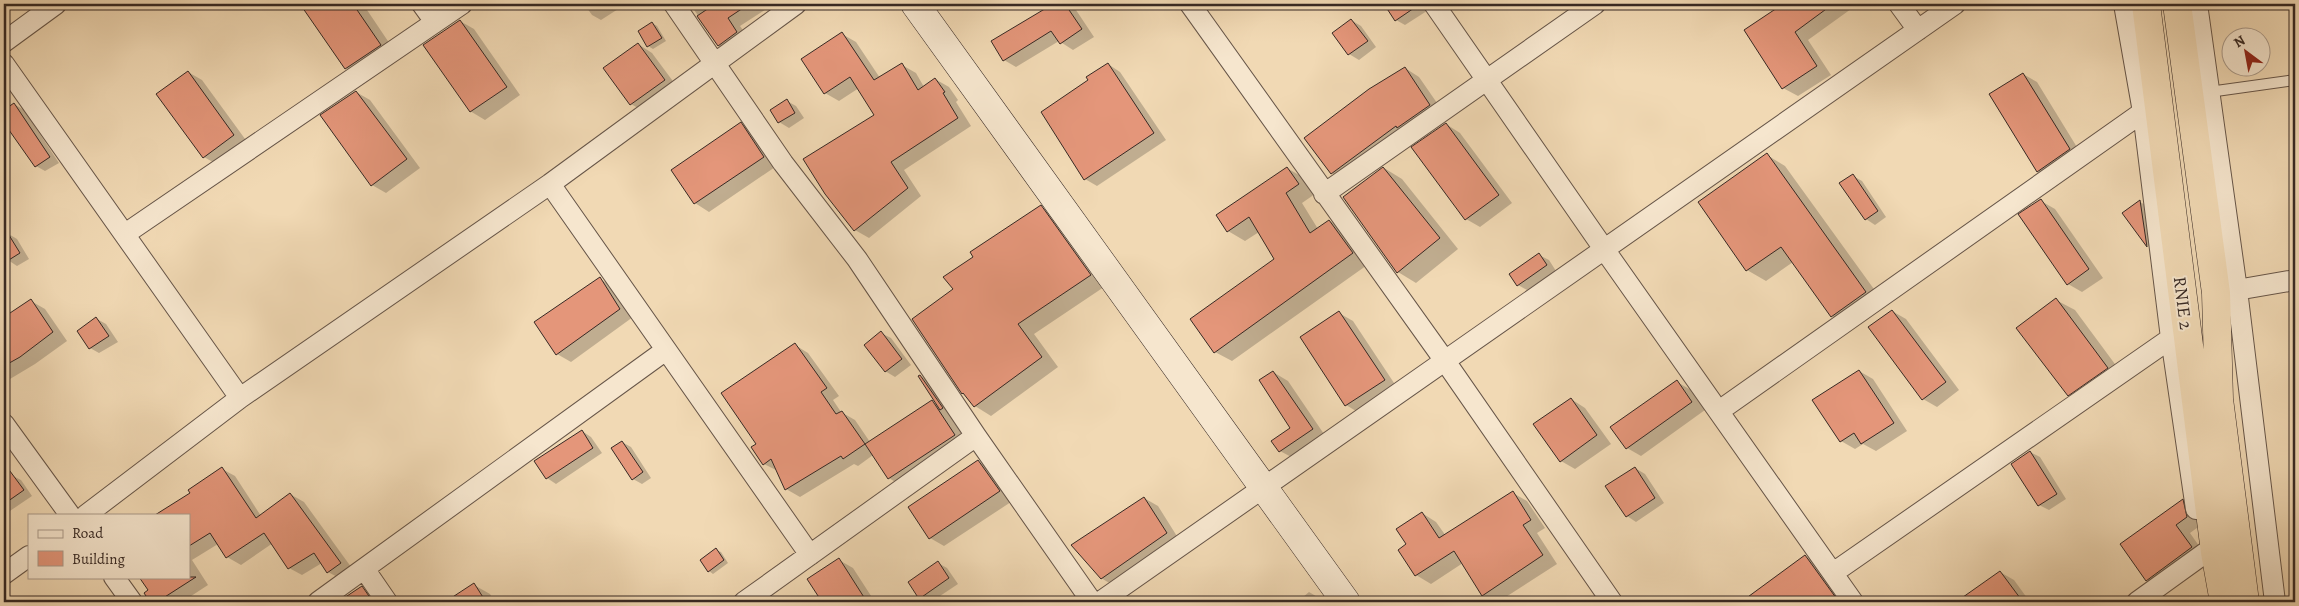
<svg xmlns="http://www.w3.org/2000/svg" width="2299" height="606" viewBox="0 0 2299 606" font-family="Alegreya,serif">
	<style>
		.shadow { fill: #0003 }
		.building { fill: #e4967a; stroke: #372924 }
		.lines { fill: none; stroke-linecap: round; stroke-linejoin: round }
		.lane-casing { stroke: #665548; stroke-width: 12 }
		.street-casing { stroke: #665548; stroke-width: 22 }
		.secondary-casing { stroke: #372924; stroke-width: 29 }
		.highway-casing { stroke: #372924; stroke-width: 29 }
		.lane { stroke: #f6e6ce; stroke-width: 10 }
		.street { stroke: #f6e6ce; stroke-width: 20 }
		.secondary { stroke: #f6e6ce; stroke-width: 28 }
		.highway { stroke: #f1d9b4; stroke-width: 28 }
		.labels { text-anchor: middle; stroke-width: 4; stroke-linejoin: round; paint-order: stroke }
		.street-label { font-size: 18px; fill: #372924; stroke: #f6e6ce }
	</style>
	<rect width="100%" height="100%" fill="#f1d9b4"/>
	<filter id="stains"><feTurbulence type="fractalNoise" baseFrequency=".004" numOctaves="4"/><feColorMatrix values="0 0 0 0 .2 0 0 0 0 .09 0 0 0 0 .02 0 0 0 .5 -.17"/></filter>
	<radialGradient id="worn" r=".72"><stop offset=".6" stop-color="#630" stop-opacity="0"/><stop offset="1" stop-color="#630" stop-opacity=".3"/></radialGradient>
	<path class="shadow" d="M302,4H363L398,56L365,79L346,68Z
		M584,4H626L601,20L592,15Z
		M690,4H774L740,26L750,40L732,53L719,46Z
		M1054,4H1068L1074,7L1094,37L1073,50L1059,41L1016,67L1004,60L992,41Z
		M1386,4H1426L1430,9L1405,25L1396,20Z
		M1785,4H1858L1808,40L1831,75L1798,96L1783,88L1745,30Z
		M1351,20L1361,26L1376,47L1359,60L1349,54Z
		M460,21L474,29L520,95L485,120L470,111Z
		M652,23L657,26L666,41L653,49L648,46Z
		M842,34L856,42L880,78L902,65L916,73L924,87L935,79L949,87L958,100L956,102L971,126L904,170L921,196L869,238L855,230L876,115L859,88L839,101L825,93L803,59Z
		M638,44L652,53L678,88L645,112L631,104Z
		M1108,64L1120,72L1166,140L1097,186L1085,179Z
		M1405,68L1419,77L1444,113L1346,182L1332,173L1306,138Z
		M188,72L202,80L248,143L218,165L204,157Z
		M2023,74L2037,82L2083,157L2052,179L2038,171Z
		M356,92L370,100L420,168L386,193L372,185Z
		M787,101L796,106L804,118L789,128L779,122L772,111Z
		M14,104L24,110L59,163L45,171L36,166L4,121V112Z
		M741,124L755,132L778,165L709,212L695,203L673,171Z
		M1446,124L1460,133L1512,203L1480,227L1466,219Z
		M1767,155L1785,166L1884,303L1851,327L1832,316L1793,262L1766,281L1747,270L1700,203Z
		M1287,168L1304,178L1315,194L1302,203L1318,229L1330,221L1347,231L1370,263L1232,361L1215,352L1276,259L1259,232L1245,241L1228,231Z
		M1384,168L1402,179L1458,249L1416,283L1398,272Z
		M1853,176L1862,181L1886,217L1875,225L1866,219Z
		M2041,201L2055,209L2103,278L2082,292L2068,284Z
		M2140,202L2149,207L2156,250L2148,246L2124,214Z
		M1041,207L1057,216L1107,285L1034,334L1058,367L991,416L975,406L963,393L913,319L954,290L975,257Z
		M7,233L17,239L29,259L17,266L8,260L4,254V236Z
		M1539,255L1549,260L1556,271L1527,290L1518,285Z
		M600,279L614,287L633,317L571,362L557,354Z
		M2056,300L2075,310L2126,379L2087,405L2068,395Z
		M31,301L45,309L67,341L35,364L5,382L4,319Z
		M1892,311L1906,319L1959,390L1937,407L1923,399Z
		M1339,313L1353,321L1398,389L1361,414L1346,405L1301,337Z
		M97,319L106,324L118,342L99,353L90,348Z
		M2289,319H2295V346L2292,344Z
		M881,333L891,338L911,365L895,377L885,371Z
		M795,345L808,353L839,396L833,400L841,412L855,420L870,442L932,402L939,406L921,376L925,379L968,444L903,487L889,478L873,455L858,466L854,464L800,497L786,489L778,471L764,464L757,444Z
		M1859,371L1873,379L1907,431L1876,451L1863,444L1855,449L1841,441Z
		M1273,372L1288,381L1326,437L1295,459L1280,451L1292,428Z
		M1677,382L1691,390L1705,410L1641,456L1627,448Z
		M2295,394V419L2291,395Z
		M1571,399L1585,408L1611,444L1575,469L1561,461Z
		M582,431L591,437L602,453L556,484L547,478Z
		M622,442L631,447L651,478L642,484L633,479Z
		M2030,452L2040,457L2066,499L2049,510L2039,505Z
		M978,461L993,470L1014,500L944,546L930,538Z
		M1635,468L1645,474L1664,503L1636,522L1627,516Z
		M222,469L235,476L261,516L290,494L304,502L354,571L341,579L328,572L322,563L302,575L289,568L273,543L241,565L227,557L218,544L192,560L208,585L182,602H152L146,593L189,577V515L192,493Z
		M11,475L21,480L32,496L4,515V480Z
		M1513,493L1527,501L1545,528L1537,533L1557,564L1498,602L1483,595L1463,563L1431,584L1416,575L1400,550L1408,544L1422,513L1436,522L1446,536Z
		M1144,498L1158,506L1180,541L1116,587L1101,578Z
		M2183,500L2197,508L2201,525L2190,533L2206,556L2161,588L2147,580Z
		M716,550L721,552L728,563L713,574L709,571L701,560Z
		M1805,556L1820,565L1846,602H1749L1747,599Z
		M839,560L853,568L875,602H824L809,579Z
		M938,563L947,568L958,584L931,602H928L920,598Z
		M2000,572L2014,580L2030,602H1958Z
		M474,585L490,594L495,602H448Z
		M362,588L378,597L381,602H340Z
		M1309,592L1326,602H1297Z
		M1002,597L1012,602H993Z"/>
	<path class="building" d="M300,4H353L381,45L345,69Z
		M715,4H749L728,18L737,32L718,46L697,16Z
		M1053,4H1065L1082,29L1060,44L1051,31L1003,61L991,41Z
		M1384,4H1420L1395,21Z
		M1783,4H1833L1795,32L1817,66L1782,89L1744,30Z
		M1351,19L1368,41L1348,55L1332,33Z
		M460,20L507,87L470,112L423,45Z
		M652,22L662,38L647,47L638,31Z
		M842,32L874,80L902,63L918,90L935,78L945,92L943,93L958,118L891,162L908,188L854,231L825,194L803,159L874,115L850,77L824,94L801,59Z
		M638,43L665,80L630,105L603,68Z
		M1108,63L1154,133L1084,180L1041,112L1088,80L1086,77Z
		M1405,67L1430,105L1397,128L1396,126L1331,174L1304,138L1369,89Z
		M188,71L234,135L203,158L156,94Z
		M2023,73L2070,149L2037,172L1989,94Z
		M356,91L407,159L371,186L320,115Z
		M787,99L795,113L778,123L770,110Z
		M14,103L50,157L35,167L4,123V110Z
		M741,122L764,157L694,204L671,170Z
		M1446,123L1499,195L1465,220L1411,147Z
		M1767,153L1866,292L1831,317L1781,247L1746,271L1698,202Z
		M1287,167L1299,184L1286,193L1310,233L1329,220L1353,253L1214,353L1190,319L1274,259L1249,217L1227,232L1216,215Z
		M1383,167L1440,238L1397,273L1343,197Z
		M1853,174L1878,211L1865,220L1839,183Z
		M2041,199L2089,269L2067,285L2018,214Z
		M2140,200L2147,247L2122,213Z
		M1041,205L1091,275L1018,324L1042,357L974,407L963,393L962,394L912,319L953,289L943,277L973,257L970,252Z
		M4,227L20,253L4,263Z
		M1539,253L1547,265L1517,286L1509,274Z
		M600,277L620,309L556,355L534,322Z
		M2056,298L2108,368L2068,396L2016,328Z
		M31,299L53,332L20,357L4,366V317Z
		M1892,310L1946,382L1922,400L1868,327Z
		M1339,311L1385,380L1345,406L1300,337Z
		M96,317L109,336L89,349L77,331Z
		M881,331L902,359L885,372L864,345Z
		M795,343L827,388L821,392L836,414L842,411L865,444L843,459L841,456L785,490L771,459L763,465L751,447L756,444L721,393Z
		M1859,370L1894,423L1861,444L1854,433L1840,442L1812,400Z
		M1273,371L1313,429L1279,452L1271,441L1290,428L1259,380Z
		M920,375L943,408L940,410L918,376Z
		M1677,380L1692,402L1626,449L1610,427Z
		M1571,398L1597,435L1560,462L1533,424Z
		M932,400L955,435L888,479L865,444Z
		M582,430L593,448L546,479L534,461Z
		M622,441L643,472L632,480L611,448Z
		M2030,451L2057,494L2038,506L2011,464Z
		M978,460L1000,491L929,539L908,507Z
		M4,463L24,490L4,504Z
		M222,467L256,518L290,493L341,563L327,573L314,553L288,569L264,533L226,558L210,533L189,546V515H155L190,493L188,490Z
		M1635,467L1655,498L1626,517L1605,486Z
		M1513,491L1531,520L1523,525L1543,555L1482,596L1454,551L1415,576L1398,550L1406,544L1396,529L1422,512L1439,538Z
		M1144,497L1167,533L1101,579L1071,545Z
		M2183,499L2187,517L2176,525L2192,547L2146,581L2120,544Z
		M716,548L724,560L708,572L700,560Z
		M1805,555L1839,602H1741Z
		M839,558L867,602H822L807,579Z
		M938,561L949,578L919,599L908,582Z
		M2000,571L2023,602H1956Z
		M139,577H196L157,602H150L144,593L148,590Z
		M474,583L486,602H445Z
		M362,586L373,602H338Z"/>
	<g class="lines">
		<defs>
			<path id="lane" d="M2209,92L2295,80"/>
			<path id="street" d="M422,4L435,22
				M674,4L783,163L857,259L976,436L1092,602
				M1190,4L1445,361L1612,602
				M1434,4L1604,249L1853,602
				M1899,4L1918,30
				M2124,4L2143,112L2171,338L2196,509
				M2197,4L2237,290L2275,602
				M4,42L56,4
				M4,64L240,398
				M550,184L810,555
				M1324,194L1595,4
				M125,234L462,4
				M2225,292L2295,280
				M1719,411L2143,112
				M4,424L70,515
				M86,515L240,398L550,184L796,4
				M365,570L387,602
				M1833,573L2180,332
				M4,574L29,556
				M114,577L132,602
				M318,602L666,350
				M744,602L976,436
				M1100,602L1955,4
				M2137,602L2205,553L2215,552"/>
			<path id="secondary" d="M915,4L1346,602"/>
			<path id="highway" d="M2146,4L2215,552L2224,602
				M2177,4L2216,293L2219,399L2245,602"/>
		</defs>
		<use href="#lane" class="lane-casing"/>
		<use href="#street" class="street-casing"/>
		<use href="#secondary" class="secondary-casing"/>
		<use href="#highway" class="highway-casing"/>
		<use href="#lane" class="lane"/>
		<use href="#street" class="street"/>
		<use href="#secondary" class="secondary"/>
		<use href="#highway" class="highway"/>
	</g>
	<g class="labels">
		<g class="street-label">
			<text transform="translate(2183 303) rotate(83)" y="6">RNIE 2</text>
		</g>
	</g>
	<rect width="2299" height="606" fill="none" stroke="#f1d9b4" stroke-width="20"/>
	<rect x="5" y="5" width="2289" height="596" fill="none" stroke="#372924" stroke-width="2.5"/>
	<rect x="10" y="10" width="2279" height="586" fill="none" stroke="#372924"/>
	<rect x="28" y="514" width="162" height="65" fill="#f6e6ce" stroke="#aa9a8a"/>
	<rect x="38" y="530" width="25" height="8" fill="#f6e6ce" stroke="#aa9a8a"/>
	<text x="72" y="538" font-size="15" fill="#372924">Road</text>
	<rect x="38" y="551" width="25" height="15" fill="#e4967a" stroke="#aa9a8a"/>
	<text x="72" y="564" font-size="15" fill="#372924">Building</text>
	<g transform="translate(2246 52) rotate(328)"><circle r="24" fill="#f6e6ce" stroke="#aa9a8a"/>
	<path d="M0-4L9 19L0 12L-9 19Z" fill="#8f2418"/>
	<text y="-8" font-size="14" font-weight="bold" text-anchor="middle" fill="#372924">N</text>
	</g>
	<rect width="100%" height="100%" filter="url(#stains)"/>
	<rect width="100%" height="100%" fill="url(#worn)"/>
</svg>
